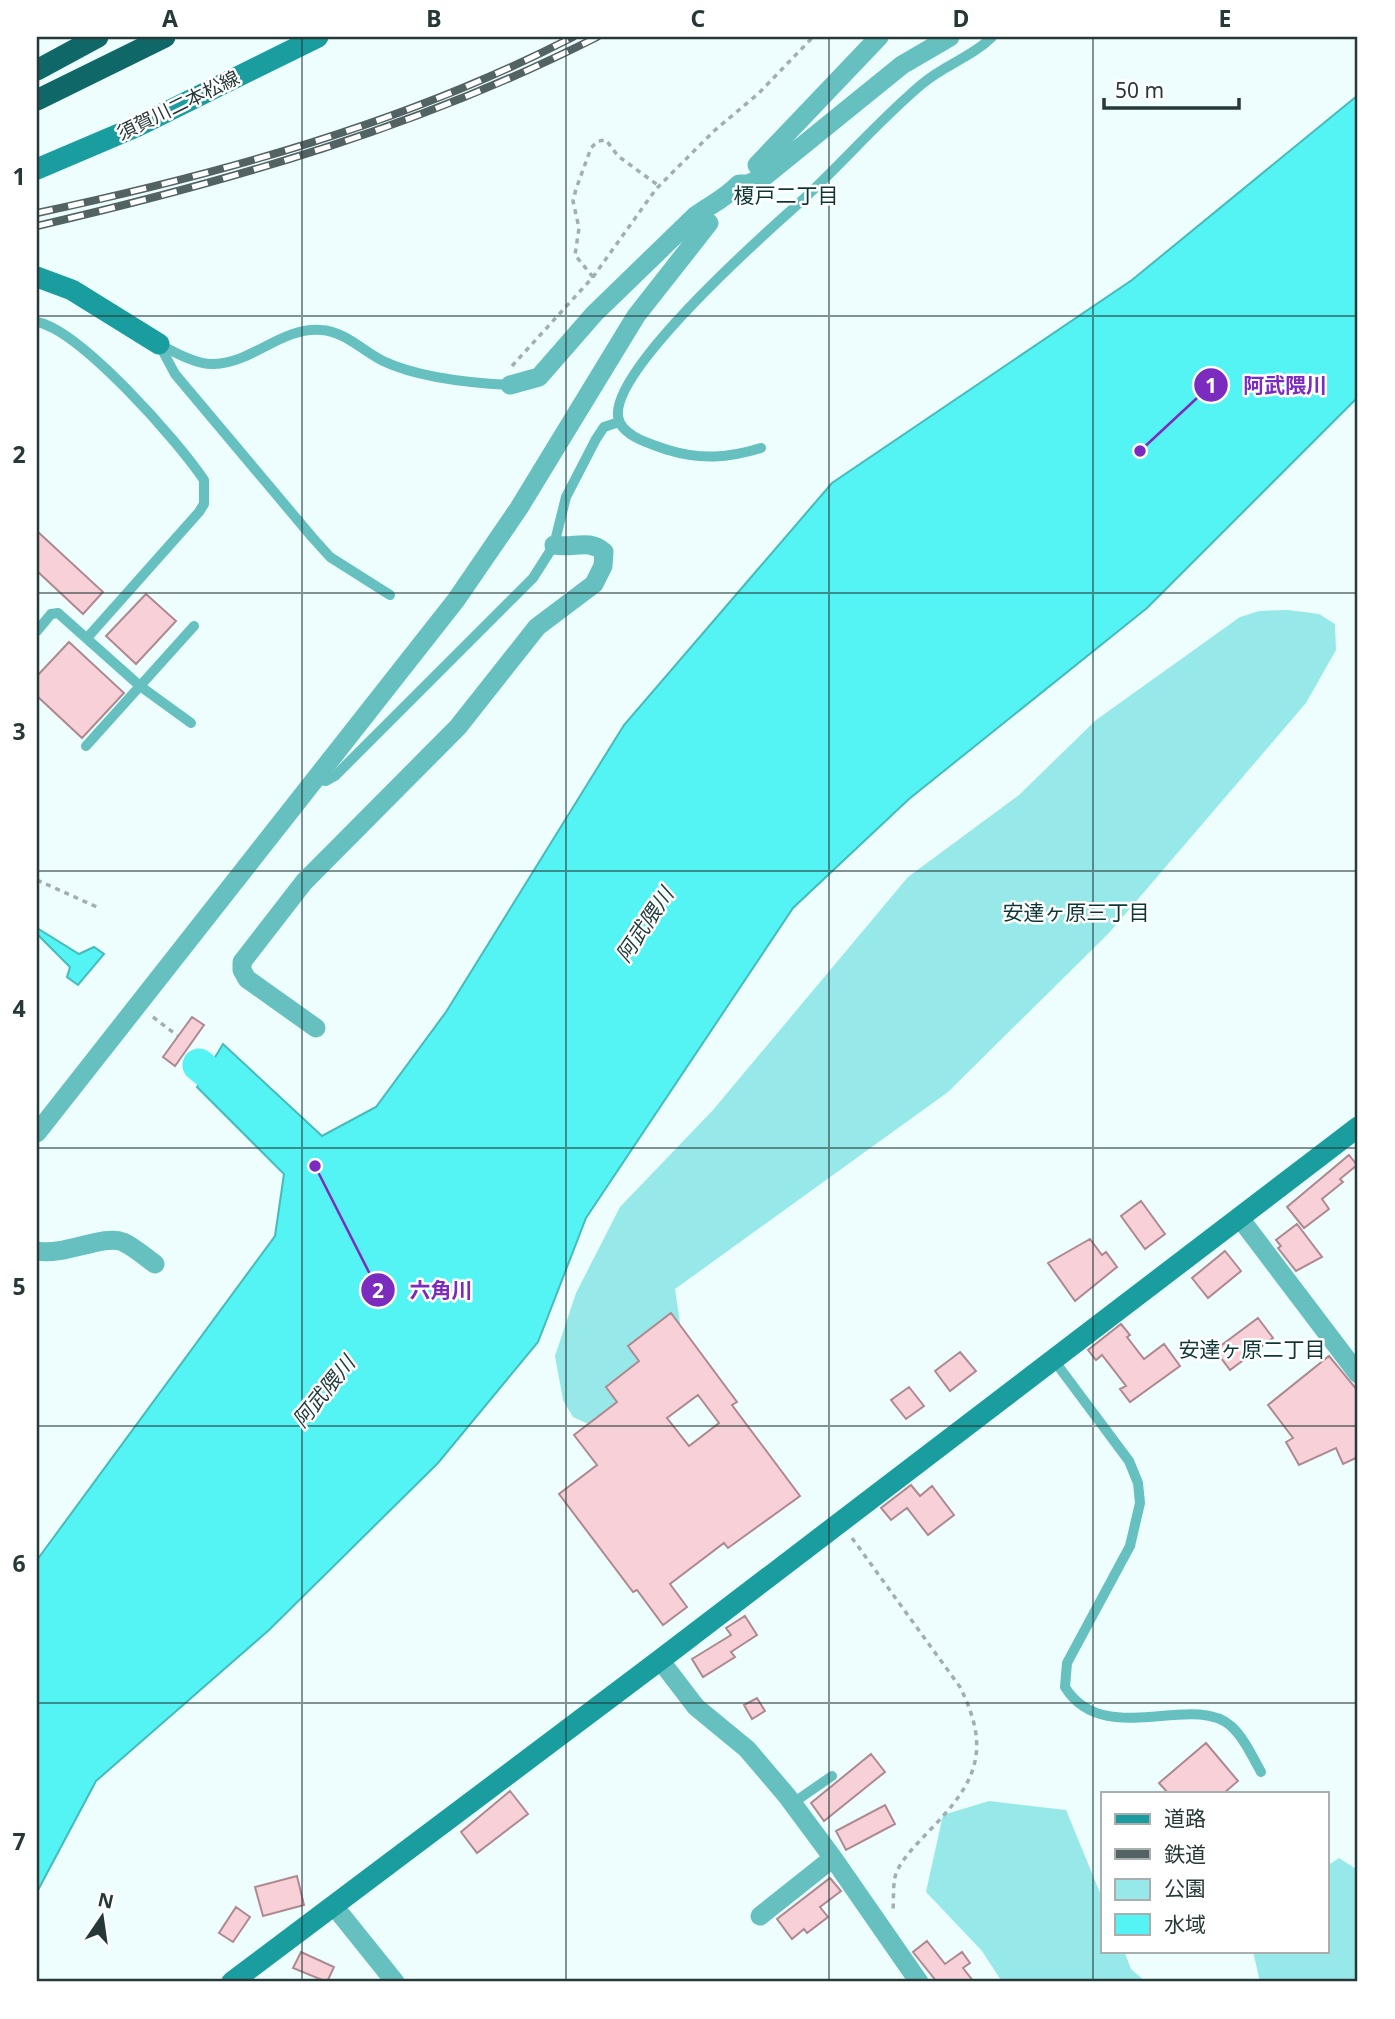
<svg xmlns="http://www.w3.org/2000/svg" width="1395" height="2019" viewBox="0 0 1395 2019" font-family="'Noto Sans','Noto Sans JP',sans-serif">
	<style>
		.green { fill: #97e9e9 }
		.water { fill: #54f3f4; stroke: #46bbbc; stroke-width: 2 }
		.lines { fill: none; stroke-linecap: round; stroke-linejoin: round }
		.river { stroke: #54f3f4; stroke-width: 33 }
		.building { fill: #f7d1d7; stroke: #ae8a90; stroke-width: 2; fill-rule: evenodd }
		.path { stroke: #a0b0b0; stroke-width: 3.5; stroke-dasharray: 5 5; stroke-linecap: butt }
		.lane { stroke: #67c0c0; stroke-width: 10 }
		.street { stroke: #67c0c0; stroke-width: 19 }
		.secondary { stroke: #1a9d9f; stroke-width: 21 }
		.highway { stroke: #0f6768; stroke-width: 21 }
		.rail-casing { stroke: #536363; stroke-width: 8 }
		.rail { stroke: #fff; stroke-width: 5; stroke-dasharray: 16; stroke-linecap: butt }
		.grid { fill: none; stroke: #273838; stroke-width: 2; stroke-opacity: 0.55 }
		.labels { text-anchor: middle; stroke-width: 5; stroke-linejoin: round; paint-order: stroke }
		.street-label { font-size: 19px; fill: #273838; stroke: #fff }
		.neighbourhood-label { font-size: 21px; fill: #0d3636; stroke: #fff }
		.water-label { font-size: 21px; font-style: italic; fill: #233d3d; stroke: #fff }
		.leader { fill: none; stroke: #7b2cbf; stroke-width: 2.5 }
		.callout-dot { fill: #7b2cbf; stroke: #fff; stroke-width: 2.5 }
		.mark-label { font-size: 21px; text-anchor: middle; font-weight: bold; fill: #fff }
		.callout-label { font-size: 21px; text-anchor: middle; font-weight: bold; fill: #7b2cbf; stroke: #fff; stroke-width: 5; stroke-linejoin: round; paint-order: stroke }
		.neatline { fill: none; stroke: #273838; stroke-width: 2.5 }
		.grid-label { font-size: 23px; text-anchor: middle; font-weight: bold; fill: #273838 }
	</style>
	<rect width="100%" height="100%" fill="#eefefe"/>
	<path class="green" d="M1288,610L1319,614L1335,624L1336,650L1306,703L1109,933L948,1092L675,1289L688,1378L614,1426L586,1423L573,1417L563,1400L555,1356L576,1293L620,1207L713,1110L908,877L1019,795L1096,720L1240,617L1259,611Z
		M989,1801L1066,1810L1103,1900V1951H1124L1131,1969L1146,1982H1002L982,1951L926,1892L943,1815Z
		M1339,1858L1358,1870V1982H1260L1253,1951H1327V1866Z"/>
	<path class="water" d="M1358,95V397L1147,608L909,799L793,908L586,1218L538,1342L438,1463L269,1630L96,1781L37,1892V1560L275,1236L284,1174L197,1087L223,1044L322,1136L376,1107L446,1012L624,725L832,483L1132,280Z
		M37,928L79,954L94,947L104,954L78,985L67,977L70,967L37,934Z"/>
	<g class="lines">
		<path class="river" d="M199,1065L241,1099"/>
	</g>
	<path class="building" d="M37,531L103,592L83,614L37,571Z
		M146,594L176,621L136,664L106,636Z
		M69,642L124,693L82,738L37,696V676Z
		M192,1017L204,1025L175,1066L163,1057Z
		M1349,1155L1357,1165L1340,1179L1343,1182L1322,1199L1329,1209L1304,1228L1287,1207Z
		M1141,1201L1165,1234L1145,1249L1121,1216Z
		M1297,1224L1322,1257L1296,1271L1278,1248L1281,1246L1276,1240Z
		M1090,1239L1102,1255L1106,1252L1117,1267L1075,1301L1048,1263Z
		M1225,1251L1241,1271L1208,1298L1192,1278Z
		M671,1313L737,1402L732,1405L800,1496L728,1548L724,1543L670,1584L687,1607L663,1625L637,1590L633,1592L559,1494L597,1465L574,1435L617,1402L606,1387L639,1361L628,1346ZM698,1395L719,1423L689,1446L667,1418Z
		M1258,1318L1273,1338L1230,1370L1215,1350Z
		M1121,1324L1130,1335L1127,1337L1144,1359L1164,1344L1180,1366L1130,1402L1120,1389L1126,1386L1102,1355L1096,1360L1088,1350Z
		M960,1352L976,1371L950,1391L935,1371Z
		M1329,1356L1358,1391V1457L1343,1464L1336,1448L1299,1465L1286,1442L1293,1438L1268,1405Z
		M909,1387L924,1406L906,1419L891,1400Z
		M911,1485L920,1496L932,1486L954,1515L928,1535L907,1508L891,1520L881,1508Z
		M745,1616L757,1635L731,1652L735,1657L703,1677L692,1659L731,1635L726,1628Z
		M757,1698L765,1711L752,1719L744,1705Z
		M1206,1743L1238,1781L1224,1793H1168L1159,1783Z
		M871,1754L885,1772L824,1821L811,1803Z
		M510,1791L528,1814L477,1853L461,1832Z
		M885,1805L895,1824L846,1850L836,1831Z
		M297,1876L304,1905L263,1916L255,1887Z
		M830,1878L841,1891L820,1907L828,1917L807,1933L804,1929L792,1939L777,1919Z
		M236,1907L250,1917L233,1942L219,1933Z
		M927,1941L945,1964L962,1952L970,1963L963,1968L974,1982H937L913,1952Z
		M301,1952L334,1967L327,1982L293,1968Z"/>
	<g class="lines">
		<path class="path" d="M593,277L575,255L579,228L573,201L576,189L591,148L598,141L606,140L618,156L659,186
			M512,366L593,277L656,189L714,131L759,93L813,37
			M37,880L99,908
			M153,1017L178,1036
			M852,1538L960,1687C992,1751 976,1783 929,1831C918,1843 906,1854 898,1869C892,1879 894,1899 893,1911"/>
		<path class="lane" d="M37,322C80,330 179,442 204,480V504L199,512L87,638
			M159,344C174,352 197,365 214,364C253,363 281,327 321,330C344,331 363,351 383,361C419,378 470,383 510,385
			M159,344L175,374L312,537L330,557L390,595
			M761,448C728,458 701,460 668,450C651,444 620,436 618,416C613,369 761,237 797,205C840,166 878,121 922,84C944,65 972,57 992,37
			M37,631L51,614L58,613L140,686L191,723
			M86,746L194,626
			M315,779L326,781L335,776L533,578L554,545L566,497L596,439L604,427L619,422
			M1053,1359L1129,1461L1138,1483L1140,1503L1130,1546L1067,1663L1065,1687C1103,1749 1192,1692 1231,1726C1244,1738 1252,1756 1261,1772
			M793,1803L832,1776"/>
		<path class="street" d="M757,165L879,37
			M510,385L539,377L594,314L695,216C713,203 723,200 739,184H748L765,176L902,65L950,37
			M316,1028L247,979L242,970V962L304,882L458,727L537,627L594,584L603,566L604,552C588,538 573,549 554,545
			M37,1133L456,600L519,508L636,316L709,223
			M1239,1217L1358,1374
			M37,1251C66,1256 103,1234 123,1242C134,1247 144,1256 155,1264
			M660,1660L696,1707L747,1749L787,1796L833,1858L919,1982
			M334,1906L395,1982
			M760,1916L833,1858"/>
		<path class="secondary" d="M37,169L138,126L318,37
			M37,277L72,290L159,344
			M232,1982L660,1660L1358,1127"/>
		<path class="highway" d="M37,70L98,37
			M37,100L165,37"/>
		<defs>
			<path id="rail" d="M37,213C220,174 406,123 573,37
				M37,226C230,181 420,127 597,37"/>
		</defs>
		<use href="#rail" class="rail-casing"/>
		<use href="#rail" class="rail"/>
	</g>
	<path class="grid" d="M302,37V1982M566,37V1982M829,37V1982M1093,37V1982M37,316H1358M37,593H1358M37,871H1358M37,1148H1358M37,1426H1358M37,1703H1358"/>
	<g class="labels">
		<g class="street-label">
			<text transform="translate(178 105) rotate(-26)" y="7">須賀川二本松線</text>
		</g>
		<g class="neighbourhood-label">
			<text x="786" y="203">榎戸二丁目</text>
			<text x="1076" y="920">安達ヶ原三丁目</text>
			<text x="1252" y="1357">安達ヶ原二丁目</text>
		</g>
		<g class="water-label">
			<text transform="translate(645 925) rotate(-56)" y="7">阿武隈川</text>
			<text transform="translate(324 1392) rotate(-51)" y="7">阿武隈川</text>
		</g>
	</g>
	<path class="leader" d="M1140 451L1211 385M315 1166L378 1290"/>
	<g class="callout-dot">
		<circle cx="1140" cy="451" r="7"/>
		<circle cx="315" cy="1166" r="7"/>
		<circle cx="1211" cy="385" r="18"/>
		<circle cx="378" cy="1290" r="18"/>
	</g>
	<g class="mark-label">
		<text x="1211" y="393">1</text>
		<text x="378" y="1298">2</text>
	</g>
	<g class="callout-label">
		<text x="1285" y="393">阿武隈川</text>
		<text x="441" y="1298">六角川</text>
	</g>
	<rect width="1395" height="2019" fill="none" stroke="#ffffff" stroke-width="77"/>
	<rect x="1101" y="1792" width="228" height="161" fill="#ffffff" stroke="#a9afaf" stroke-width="2"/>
	<rect x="1115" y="1814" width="35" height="10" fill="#1a9d9f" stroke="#a9afaf" stroke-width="2"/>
	<text x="1164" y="1826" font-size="21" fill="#273838">道路</text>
	<rect x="1115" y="1849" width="35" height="10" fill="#536363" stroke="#a9afaf" stroke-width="2"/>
	<text x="1164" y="1862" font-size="21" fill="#273838">鉄道</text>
	<rect x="1115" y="1879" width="35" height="21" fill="#97e9e9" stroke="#a9afaf" stroke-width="2"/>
	<text x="1164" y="1896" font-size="21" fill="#273838">公園</text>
	<rect x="1115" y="1914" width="35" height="21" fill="#54f3f4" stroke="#a9afaf" stroke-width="2"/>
	<text x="1164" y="1932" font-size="21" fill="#273838">水域</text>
	<g transform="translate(102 1917) rotate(13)" stroke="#ffffff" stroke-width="5" paint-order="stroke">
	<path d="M0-5L12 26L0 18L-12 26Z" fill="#273838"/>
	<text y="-10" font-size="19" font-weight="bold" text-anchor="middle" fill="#273838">N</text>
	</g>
	<path d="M1104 98v10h135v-10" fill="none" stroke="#273838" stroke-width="3.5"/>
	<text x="1115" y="98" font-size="21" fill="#273838" stroke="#ffffff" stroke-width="5" paint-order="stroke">50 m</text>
	<rect x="38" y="38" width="1318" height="1942" class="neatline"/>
	<g class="grid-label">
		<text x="170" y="27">A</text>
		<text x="434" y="27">B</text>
		<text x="698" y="27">C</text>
		<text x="961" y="27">D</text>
		<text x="1225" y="27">E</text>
		<text x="19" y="185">1</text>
		<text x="19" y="463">2</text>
		<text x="19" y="740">3</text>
		<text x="19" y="1017">4</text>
		<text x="19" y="1295">5</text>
		<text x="19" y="1572">6</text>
		<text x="19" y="1850">7</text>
	</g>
</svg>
